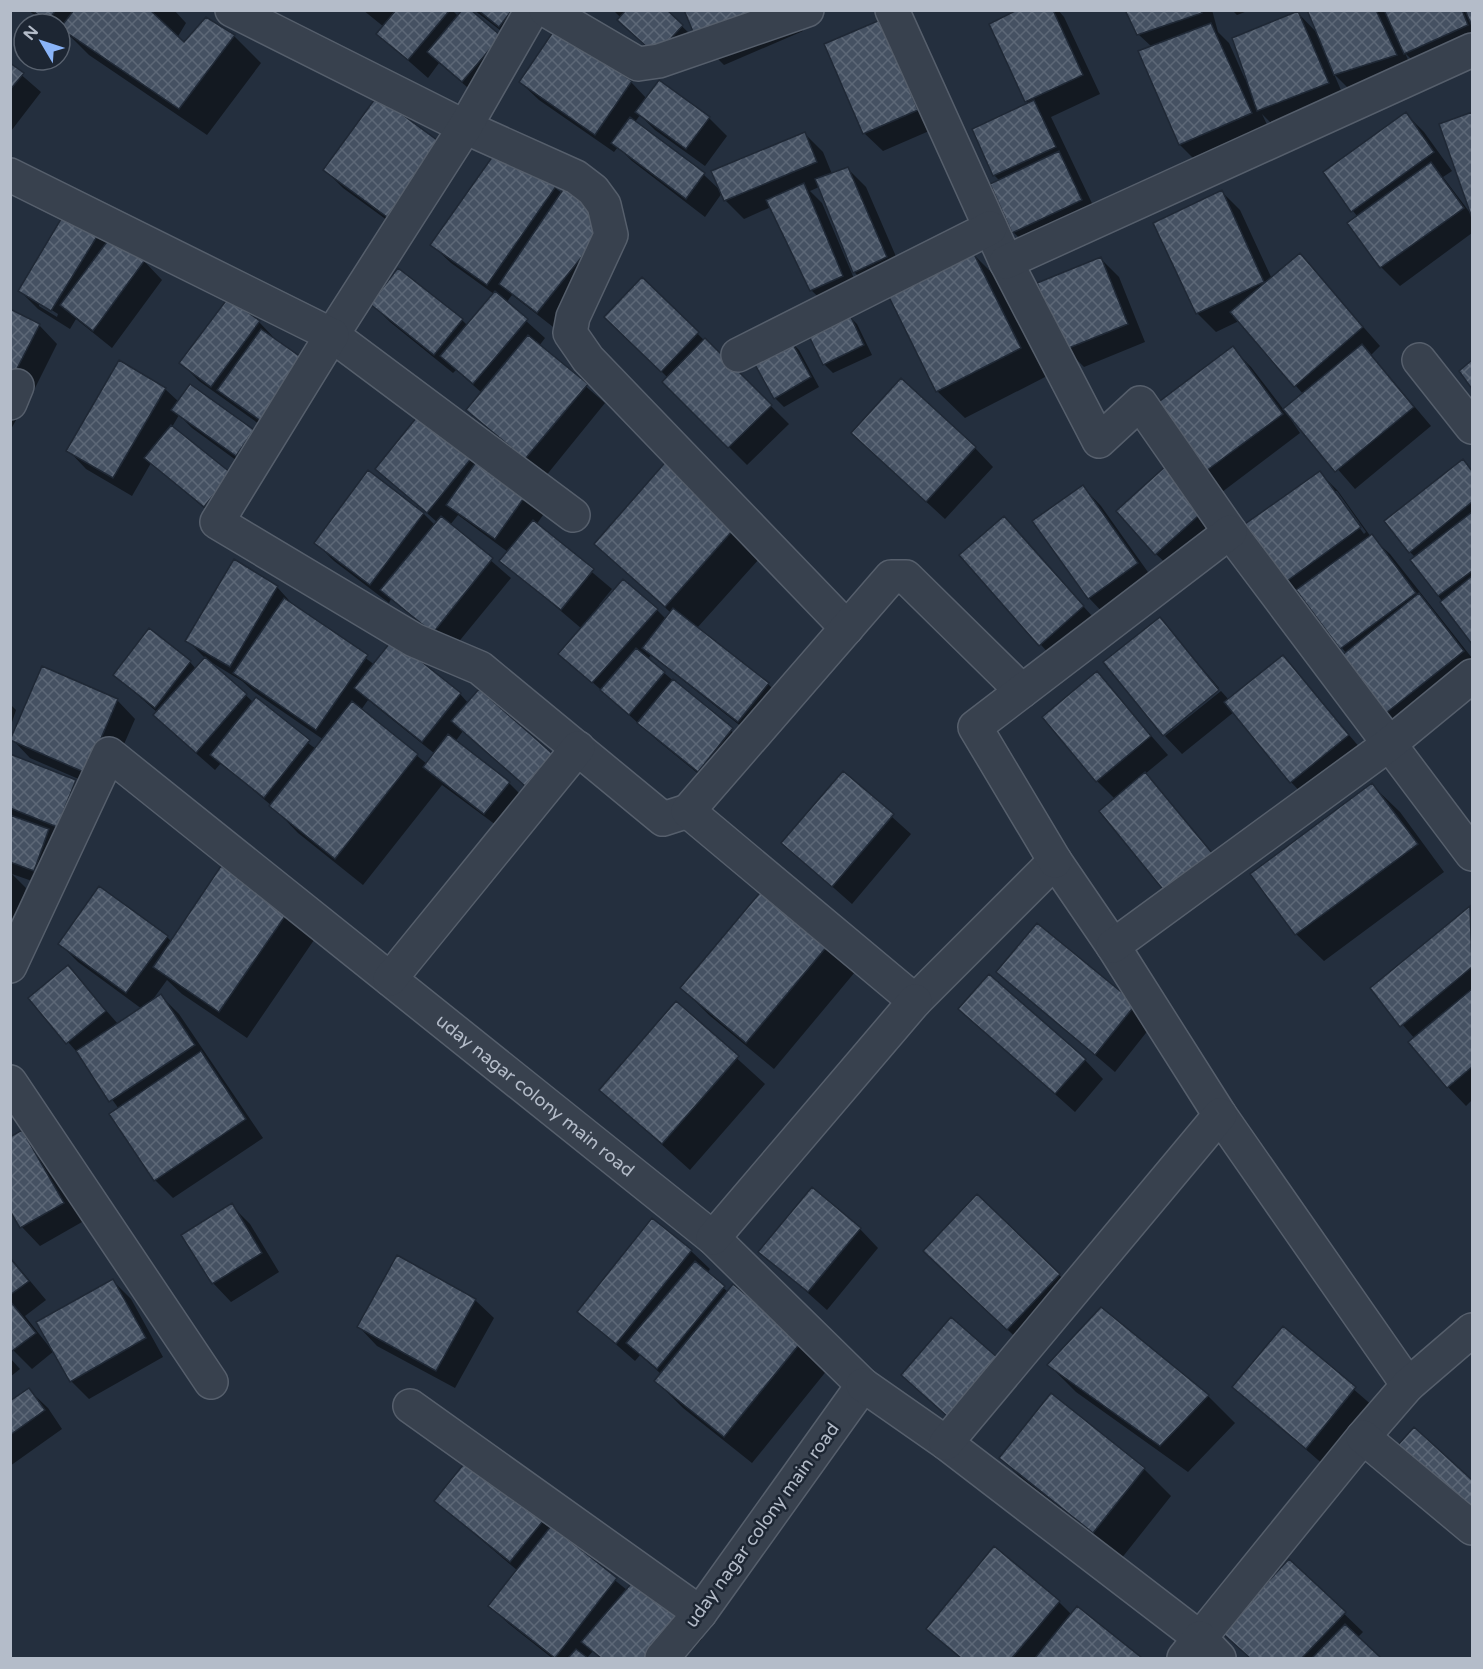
<svg xmlns="http://www.w3.org/2000/svg" width="1483" height="1669" viewBox="0 0 1483 1669" font-family="'Varela Round',sans-serif">
	<style>
		.shadow { fill: #0007; fill-rule: evenodd }
		.building { fill: url(#building-cross-hatch); stroke: #1f2835; stroke-width: 1.5 }
		.lines { fill: none; stroke-linecap: round; stroke-linejoin: round }
		.minor-casing { stroke: #565f6c; stroke-width: 36 }
		.minor { stroke: #38414e; stroke-width: 33 }
		.labels { text-anchor: middle; stroke-width: 5; stroke-linejoin: round; paint-order: stroke }
		.street-label { font-size: 18px; fill: #b4bcc9; stroke: #1d2633 }
	</style>
	<defs>
		<pattern id="building-cross-hatch" width="8" height="8" patternUnits="userSpaceOnUse" patternTransform="scale(1.5)"><rect width="8" height="8" fill="#455162"/><path d="M0 0l8 8M0 8l8-8" fill="none" stroke="#5d6877"/></pattern>
	</defs>
	<rect width="100%" height="100%" fill="#242f3e"/>
	<path class="shadow" d="M28,10H174L186,23L177,38L184,44L234,36L261,63L207,135L89,55L69,35L66,39L60,35V24H46Z
		M363,10H452L459,17L500,37L481,99L439,63L428,78L378,34L384,27Z
		M474,10H542L518,44Z
		M613,10H665L691,35L666,62Z
		M794,10L803,31L724,65L697,38Z
		M1021,10H1058L1064,17L1100,94L1051,117L1099,218L1032,250L1013,232L1000,181L994,175L1028,104L991,25Z
		M1127,10H1212L1218,32L1229,43L1245,79L1298,13L1318,34L1309,10H1472V50L1424,72L1405,53L1414,73L1353,93L1334,74L1346,102L1277,129L1262,114L1270,131L1198,163L1180,145L1140,52L1152,47L1138,34Z
		M1232,10H1250L1237,15Z
		M880,22L936,128L883,151L864,133Z
		M10,65L41,92L11,131H10Z
		M520,82H631L647,99L709,118L727,136L705,166L655,130L640,115L635,122L704,175L722,192L804,133L823,152L832,174L847,168L866,187L904,275L873,290L854,272L819,187L810,191L822,203L861,295L830,308L811,290L771,207L744,219L725,200L722,193L705,217L632,161L618,147L614,152L539,100Z
		M378,98L406,234L343,188L325,170Z
		M1406,114L1424,132L1452,171L1443,177L1471,214L1441,125L1472,114V233L1400,286L1381,267L1349,223L1358,217L1353,211Z
		M500,148L562,193L611,223L557,330L512,295L506,303L545,338L539,346L605,403L545,477L468,410L482,393L456,370L453,373L390,322L372,304L462,320L468,326L494,294L451,263L432,245Z
		M1222,192L1240,210L1272,279L1300,255L1380,346L1371,355L1431,426L1355,489L1294,419L1292,421L1300,433L1222,492L1204,474L1232,348L1251,367L1284,410L1303,394L1239,321L1216,332L1197,313Z
		M68,211L144,261L162,280L112,348L76,319L70,329L38,309L20,291ZM39,302L58,314L57,317L39,306Z
		M973,254L1000,281L1047,376L965,418L937,391Z
		M1101,259L1119,277L1145,342L1084,367L1066,349Z
		M642,279L789,424L747,465L664,382L668,378L606,316Z
		M10,311L39,325L57,344L29,400L10,391Z
		M848,315L857,324L872,355L833,373L824,364L810,334Z
		M259,322L277,341L280,439L199,381L181,363Z
		M790,341L799,350L819,387L784,407L775,398Z
		M165,389L179,402L253,431L272,449L255,474L192,428L179,415L172,427L230,474L223,524L151,463L132,496L86,469L68,450Z
		M426,409L548,508L536,525L612,589L599,605L601,606L657,610L666,619L671,613L596,544L671,459L768,549L697,628L768,684L786,702L757,739L651,655L648,659L751,748L717,789L658,741L560,653L582,629L501,560L508,552L458,515L450,525L511,578L452,650L391,599L389,603L334,561L316,543L423,513L435,525L437,522L377,469Z
		M10,414L16,420L10,431Z
		M975,448L993,467L945,519L871,451Z
		M1463,461L1472,470V642L1412,560L1415,557L1410,552Z
		M1168,466L1224,527L1175,572L1156,554Z
		M1320,473L1338,491L1371,537L1390,554L1472,658V677L1405,731L1387,712L1346,653L1288,580ZM1333,491H1337L1366,532L1364,534Z
		M1083,487L1101,506L1155,582L1107,617L1089,598Z
		M1004,518L1101,626L1058,664L962,556Z
		M277,587L295,607L375,665L460,694L469,704L552,755L544,803L463,731L455,742L509,783L527,801L504,831L442,785L363,885L298,833L272,806L221,763L215,770L174,734L155,715L158,713L115,675L190,662L196,669L205,658L187,640ZM209,661L242,681L253,691L324,740L316,749L253,702ZM368,700L435,754L427,764L361,710Z
		M1160,619L1219,688L1164,734Z
		M1283,657L1366,755L1309,801L1291,782L1234,712L1182,754L1165,736L1221,691L1229,700Z
		M1097,674L1168,755L1145,774L1229,872L1115,799L1097,781Z
		M117,700L135,719L104,790L30,758L12,739Z
		M10,704L16,710L10,728Z
		M10,755L76,781L94,800L76,844L52,835L66,849L52,888L12,874L26,888L10,936Z
		M843,773L911,834L852,904L783,843Z
		M1372,785L1400,812L1444,872L1324,961L1296,934Z
		M1470,908L1472,910V1100L1466,1106L1448,1087L1415,1039L1372,989Z
		M287,913L314,940L247,1038L182,994L167,980L151,1002L161,996L179,1014L263,1138L173,1198L155,1180L119,1109L82,1058L30,998L68,967L118,1024L142,1009L78,962L60,944L167,937L172,942Z
		M1037,925L1153,1024L1115,1072L998,972Z
		M828,945L855,972L774,1069L709,1015L682,988Z
		M676,1003L765,1084L690,1170L601,1090Z
		M960,1009L1085,1060L1103,1079L1075,1112Z
		M22,1132L41,1150L82,1222L40,1246L22,1227L10,1208Z
		M231,1205L250,1224L279,1272L231,1302L213,1283Z
		M860,1229L878,1248L827,1310L761,1251Z
		M691,1251L710,1269L707,1273L728,1292L733,1287L828,1369L752,1463L683,1408L656,1381L661,1374L640,1355L635,1361L579,1312Z
		M10,1257L46,1300L25,1316L51,1349L113,1281L131,1299L163,1357L89,1399L71,1381L54,1351L32,1369L10,1347Z
		M944,1270L1059,1275L1078,1293L1026,1347Z
		M475,1300L494,1318L455,1388L377,1346L359,1327Z
		M1101,1309L1208,1396L1235,1423L1188,1472L1076,1392L1049,1365Z
		M1283,1328L1374,1407L1325,1466L1234,1387Z
		M10,1358L20,1369L10,1377Z
		M29,1390L48,1408L62,1429L10,1466V1403Z
		M1001,1458L1144,1469L1171,1496L1121,1559L1028,1485Z
		M467,1462L627,1590L683,1620L702,1639L685,1658H600L593,1651L587,1658H552L509,1624L490,1606L518,1571L436,1501Z
		M1289,1561L1363,1632L1357,1638L1379,1658H1251L1242,1650Z
		M1059,1602L1072,1615L1078,1608L1140,1658H960L928,1629Z"/>
	<path class="building" d="M32,10H56L47,22Z
		M74,10H150L184,42L206,17L235,35L179,109L60,28Z
		M396,10H450L408,60L376,34Z
		M462,10H471L501,36L462,82L427,52Z
		M478,10H512L499,27Z
		M626,10H667L683,25L656,55L617,20Z
		M684,10H761L696,39Z
		M1017,10H1053L1083,75L1025,102L989,24Z
		M1125,10H1201L1202,13L1137,35Z
		M1307,10H1376L1397,55L1334,75Z
		M1384,10H1462L1468,25L1404,54Z
		M1465,10H1472V26Z
		M1298,11L1329,83L1257,111L1232,38Z
		M880,20L918,110L863,134L824,44Z
		M1211,23L1252,113L1179,145L1138,51Z
		M555,29L632,81L595,135L519,82Z
		M10,63L24,73L10,90Z
		M659,80L710,117L686,149L635,112Z
		M377,96L441,143L387,217L323,170Z
		M1034,100L1056,147L993,176L972,129Z
		M1406,112L1434,152L1351,212L1323,172Z
		M1472,112V218L1439,124Z
		M630,117L705,173L686,199L611,143Z
		M805,132L817,162L724,201L711,171Z
		M500,146L557,185L487,285L430,245Z
		M1059,151L1082,200L1012,233L990,184Z
		M1431,162L1464,208L1380,268L1347,223Z
		M848,167L887,257L853,273L815,179Z
		M804,183L843,276L810,291L766,200Z
		M564,188L593,203L600,234L537,313L499,284Z
		M1222,190L1264,282L1196,314L1153,223Z
		M67,209L101,230L51,311L18,291Z
		M112,235L145,260L93,331L60,305Z
		M973,252L1021,348L936,392L888,295Z
		M1300,253L1363,327L1294,387L1230,312Z
		M1101,257L1128,324L1064,350L1037,283Z
		M398,268L463,319L434,355L370,304Z
		M642,277L699,332L661,372L604,317Z
		M495,291L528,319L473,384L440,356Z
		M228,298L260,321L211,387L179,363Z
		M10,309L40,324L10,382Z
		M849,313L864,345L823,365L808,334Z
		M261,329L305,360L261,421L217,390Z
		M528,335L588,384L525,459L466,410Z
		M705,338L772,405L728,448L662,382Z
		M790,339L811,377L774,399L753,361Z
		M1362,344L1414,407L1335,472L1283,409Z
		M1233,346L1283,414L1202,474L1152,407Z
		M119,360L166,388L113,478L66,451Z
		M1472,360V389L1459,371Z
		M901,378L976,447L926,502L851,433Z
		M190,384L254,430L236,456L171,410Z
		M425,407L478,450L427,513L375,469Z
		M171,425L231,473L204,507L144,458Z
		M481,455L531,488L495,539L446,505Z
		M670,457L742,520L665,607L594,544Z
		M1463,459L1472,471V502L1409,553L1384,521Z
		M1168,464L1207,508L1155,555L1116,511Z
		M368,470L424,513L370,585L314,543Z
		M1320,471L1361,527L1287,581L1245,524Z
		M1083,485L1138,563L1088,599L1032,521Z
		M1472,512V571L1438,596L1410,560Z
		M441,516L493,558L433,633L380,590Z
		M1004,516L1084,606L1039,646L959,555Z
		M533,520L594,569L561,610L499,561Z
		M1372,534L1416,593L1340,649L1296,590Z
		M234,559L278,586L230,667L185,641Z
		M1472,576V644L1440,602Z
		M623,579L658,609L592,683L558,654Z
		M1419,593L1464,651L1386,713L1341,656Z
		M284,598L368,655L316,730L233,673Z
		M673,608L769,683L738,722L642,648Z
		M1160,617L1219,690L1163,736L1103,662Z
		M149,628L191,661L155,708L113,675Z
		M393,639L461,693L422,742L354,688Z
		M636,648L665,672L629,715L600,690Z
		M1283,655L1349,735L1290,783L1224,702Z
		M205,657L247,694L196,753L153,715Z
		M42,666L118,699L86,773L10,740Z
		M1097,671L1151,736L1096,782L1042,717Z
		M673,679L733,728L698,772L637,723Z
		M479,689L553,754L525,786L451,721Z
		M256,697L310,740L264,798L210,755Z
		M352,701L418,754L335,859L269,806Z
		M448,734L510,782L484,814L423,767Z
		M10,754L76,780L57,827L10,808Z
		M843,771L894,814L832,887L781,843Z
		M1145,772L1212,853L1165,892L1099,811Z
		M1372,783L1418,844L1295,935L1250,874Z
		M10,815L49,829L34,871L10,862Z
		M221,866L288,912L219,1012L153,967Z
		M99,886L168,936L126,993L58,944Z
		M763,889L829,944L746,1043L680,988Z
		M1470,906L1472,967L1400,1027L1370,988Z
		M1037,923L1136,1004L1095,1055L996,972Z
		M68,965L106,1011L66,1044L28,998Z
		M989,974L1086,1059L1055,1094L958,1009Z
		M1472,989V1067L1447,1088L1408,1042Z
		M161,994L195,1045L109,1102L76,1051Z
		M676,1001L739,1056L662,1144L599,1090Z
		M201,1051L246,1119L154,1181L109,1114Z
		M22,1130L64,1203L20,1228L10,1211V1137Z
		M812,1187L861,1228L808,1292L758,1252Z
		M977,1194L1060,1274L1007,1330L923,1251Z
		M232,1203L262,1253L212,1284L181,1235Z
		M652,1218L692,1250L616,1344L577,1312Z
		M397,1255L476,1299L436,1371L357,1327Z
		M10,1258L29,1281L10,1295Z
		M695,1261L725,1286L657,1369L626,1343Z
		M113,1279L146,1338L70,1382L36,1322Z
		M733,1284L802,1341L724,1437L654,1381Z
		M10,1301L36,1333L12,1351L10,1349Z
		M1101,1307L1209,1395L1160,1446L1047,1365Z
		M951,1317L998,1358L948,1417L901,1375Z
		M1283,1326L1356,1387L1306,1449L1232,1387Z
		M29,1388L45,1410L10,1435V1401Z
		M1051,1393L1145,1468L1093,1533L999,1458Z
		M1414,1427L1472,1480V1514L1397,1446Z
		M467,1460L543,1521L510,1562L434,1501Z
		M551,1526L617,1578L555,1658L488,1606Z
		M994,1546L1060,1601L1012,1658H961L926,1629Z
		M1289,1559L1346,1612L1302,1658H1250L1221,1632Z
		M636,1578L684,1619L651,1658H601L581,1642Z
		M1077,1606L1142,1658H1035Z
		M1345,1624L1381,1658H1312Z
		M576,1649L588,1658H568Z"/>
	<g class="lines">
		<defs>
			<g id="minor">
				<path d="M232,10L465,127L576,177L593,190L604,205L611,235L573,317L570,333L588,359L847,628"/>
				<path d="M532,10L465,127L332,335L573,515"/>
				<path d="M546,10L638,64L659,61L807,10"/>
				<path d="M892,10L1006,262L1099,441L1140,403L1230,532L1472,854"/>
				<path d="M10,175L332,335L217,522L414,640L480,668L663,819L688,811"/>
				<path d="M1006,262L1472,50"/>
				<path d="M738,355L990,228"/>
				<path d="M1419,360L1472,427"/>
				<path d="M10,403L17,386"/>
				<path d="M1022,691L906,577H891L688,811L915,1001L1055,861L1113,946L1220,1115L1408,1385"/>
				<path d="M1055,861L975,727L1230,532"/>
				<path d="M1113,946L1388,745L1472,676"/>
				<path id="s1" d="M10,966L109,754L713,1238L863,1385L700,1613L662,1658"/>
				<path d="M390,979L578,748"/>
				<path d="M10,1082L211,1382"/>
				<path d="M713,1238L915,1001"/>
				<path d="M863,1385L946,1443L1200,1638L1363,1437L1408,1385L1472,1330"/>
				<path d="M410,1406L700,1613"/>
				<path d="M1363,1437L1472,1528"/>
				<path d="M946,1443L1220,1115"/>
				<path d="M1184,1658L1200,1638L1219,1658"/>
			</g>
		</defs>
		<use href="#minor" class="minor-casing"/>
		<use href="#minor" class="minor"/>
	</g>
	<g class="labels">
		<g class="street-label">
			<text dy="6" stroke="none"><textPath href="#s1" startOffset="780">uday nagar colony main road</textPath></text>
			<text transform="translate(762 1525) rotate(-54)" y="6">uday nagar colony main road</text>
		</g>
	</g>
	<rect width="1483" height="1669" fill="none" stroke="#b4bcc9" stroke-width="24"/>
	<g transform="translate(42 42) rotate(309)"><circle r="28" fill="#1d2633" stroke="#59626f" stroke-width="1.5"/>
	<path d="M0-4.5L10 22L0 15L-10 22Z" fill="#8ab4f8"/>
	<text y="-9" font-size="16" font-weight="bold" text-anchor="middle" fill="#b4bcc9">N</text>
	</g>
</svg>
